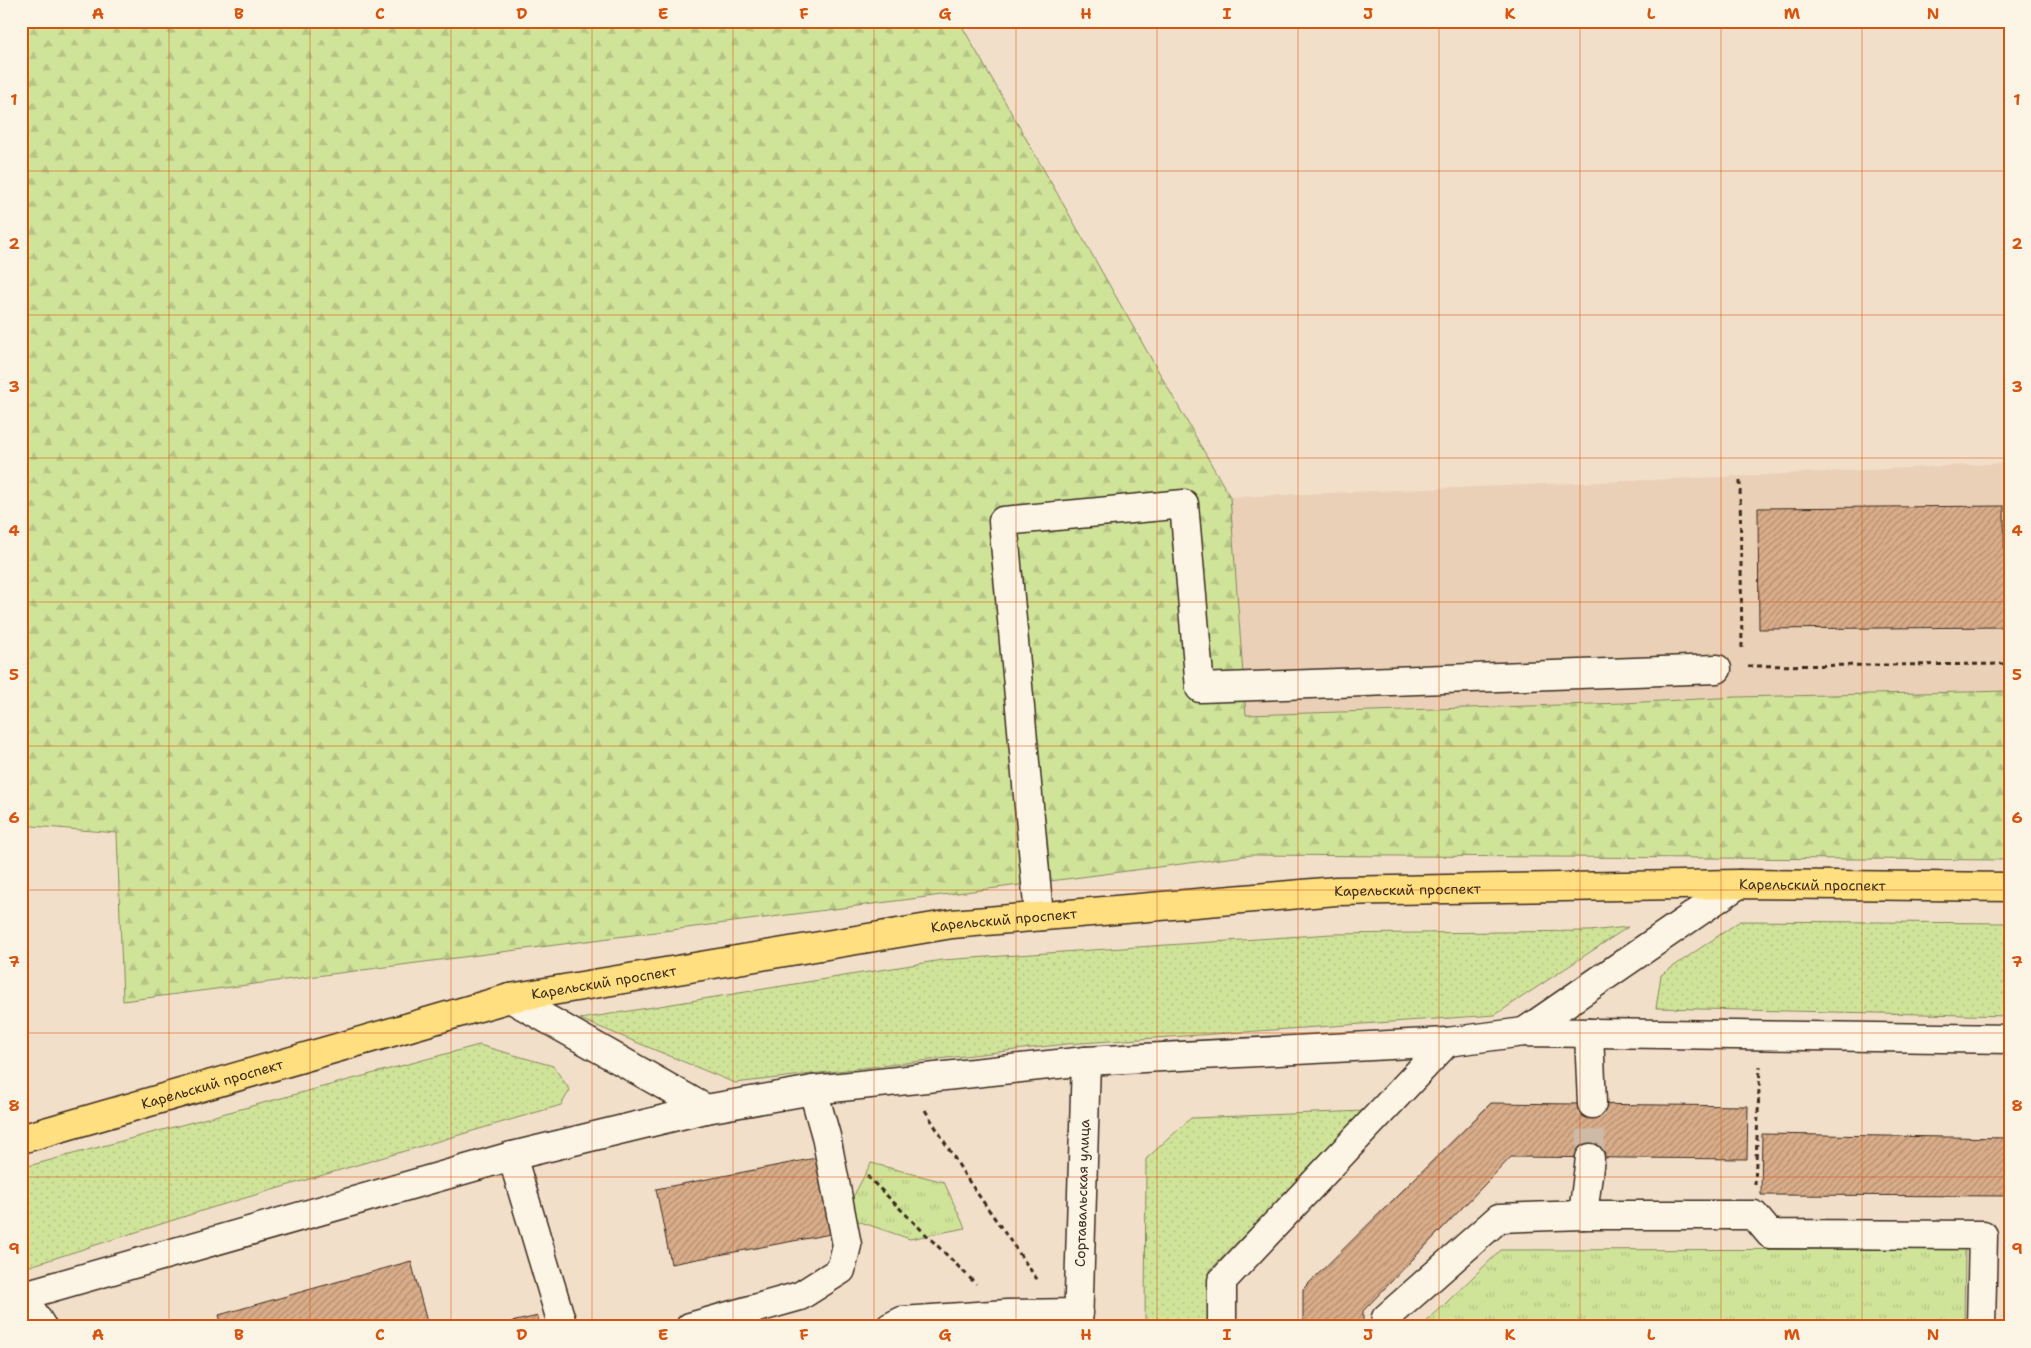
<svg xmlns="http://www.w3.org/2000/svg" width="2031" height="1348" viewBox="0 0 2031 1348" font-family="'Shantell Sans',sans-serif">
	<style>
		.built { fill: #ead0b7 }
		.grass { fill: url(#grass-dots); stroke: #85875c }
		.forest { fill: url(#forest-firs); stroke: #85875c }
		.park { fill: url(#park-tufts); stroke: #85875c }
		.building { fill: url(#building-hatch); stroke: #3b2a1e }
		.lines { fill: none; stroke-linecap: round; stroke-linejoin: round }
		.minor-tunnel { stroke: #cdbba8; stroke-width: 28; stroke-dasharray: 28 14; stroke-linecap: butt }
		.minor-casing { stroke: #3b2a1e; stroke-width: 31 }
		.major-casing { stroke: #3b2a1e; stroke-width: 31 }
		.path { stroke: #3b2a1e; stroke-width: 3; stroke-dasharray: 5 4; stroke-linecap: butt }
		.minor { stroke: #fcf5e5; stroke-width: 28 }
		.major { stroke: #ffdf80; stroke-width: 28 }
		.grid { fill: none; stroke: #d7540e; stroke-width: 1; stroke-opacity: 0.55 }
		.labels { text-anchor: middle; stroke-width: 5; stroke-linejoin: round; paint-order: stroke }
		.street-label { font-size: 14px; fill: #3b2a1e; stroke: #fcf5e5 }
		.neatline { fill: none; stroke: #d7540e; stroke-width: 2 }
		.grid-label { font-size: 16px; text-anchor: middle; font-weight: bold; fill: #d7540e }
	</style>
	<defs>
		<pattern id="grass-dots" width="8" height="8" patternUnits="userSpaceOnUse" patternTransform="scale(1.25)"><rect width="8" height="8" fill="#cfe499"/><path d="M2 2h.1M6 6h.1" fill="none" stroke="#b3c483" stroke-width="1.8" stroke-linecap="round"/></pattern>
		<pattern id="forest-firs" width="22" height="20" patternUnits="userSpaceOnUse" patternTransform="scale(1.25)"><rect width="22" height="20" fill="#cfe499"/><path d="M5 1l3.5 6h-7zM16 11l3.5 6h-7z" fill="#b3c483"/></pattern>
		<pattern id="park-tufts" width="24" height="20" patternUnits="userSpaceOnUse" patternTransform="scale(1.25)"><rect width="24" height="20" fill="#cfe499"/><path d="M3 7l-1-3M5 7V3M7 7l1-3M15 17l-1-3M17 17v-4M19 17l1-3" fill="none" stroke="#b3c483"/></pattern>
		<pattern id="building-hatch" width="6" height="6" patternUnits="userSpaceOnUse" patternTransform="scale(1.25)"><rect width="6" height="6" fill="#d9ad8a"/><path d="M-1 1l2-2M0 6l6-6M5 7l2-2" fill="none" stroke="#b18d70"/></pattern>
	</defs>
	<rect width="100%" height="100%" fill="#f2dfca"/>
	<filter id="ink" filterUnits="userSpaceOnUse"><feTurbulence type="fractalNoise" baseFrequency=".02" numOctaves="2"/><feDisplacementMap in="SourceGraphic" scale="10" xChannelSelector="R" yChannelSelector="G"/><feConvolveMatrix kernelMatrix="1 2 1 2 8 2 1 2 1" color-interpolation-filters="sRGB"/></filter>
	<g filter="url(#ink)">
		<path class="built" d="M2010,463V691L1737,697L1624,703L1246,715L1230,497L1723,477Z"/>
		<path class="grass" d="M1740,921L2010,923V1016L1656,1008L1661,975Z
			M1628,927L1495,1015L1066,1044L735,1083L580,1019L942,960L1332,934L1589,931Z
			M479,1045L553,1066L570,1090L561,1105L211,1208L21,1269V1168Z
			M1365,1111L1210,1270L1208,1327H1145L1146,1159L1191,1118Z"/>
		<path class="forest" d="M21,21H959L1230,497L1246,715L1624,703L1737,697L2010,691V860L1251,855L123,1001L117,833L21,825Z"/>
		<path class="park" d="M871,1163L944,1182L965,1228L910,1239L843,1216Z
			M1965,1249L1964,1327H1421L1501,1250Z"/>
		<path class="building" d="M2004,506L2005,627L1759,629L1758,508Z
			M1491,1103L1748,1106L1747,1159L1511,1157L1363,1311V1327H1303V1289Z
			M1762,1134L2010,1138V1196L1761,1195Z
			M821,1157L836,1233L671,1264L656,1189Z
			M411,1261L427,1322L408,1327H222L219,1315Z
			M538,1316L539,1327H507V1323Z"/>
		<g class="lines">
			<path class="minor-tunnel" d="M1590,1158L1592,1104"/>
			<defs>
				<g id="minor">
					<path d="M1039,916L1003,521L1184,504L1200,688L1717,669"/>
					<path d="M510,998L706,1109"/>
					<path d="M1524,1032L1739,884"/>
					<path d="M1589,1033L1592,1104"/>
					<path d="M512,1156L563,1327"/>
					<path d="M1583,1215L1590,1158"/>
					<path d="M22,1295L42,1327"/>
					<path d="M21,1296L512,1156L706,1109L813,1090L1086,1061L1447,1042L1524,1032L2010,1039"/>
					<path d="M690,1327L800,1296L841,1270L847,1245L826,1136L813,1090"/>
					<path d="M890,1327L902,1321L1007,1314L1079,1313"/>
					<path id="s1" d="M1078,1327L1086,1061"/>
					<path d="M1222,1327V1281L1447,1042"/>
					<path d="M1386,1327V1318L1499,1218L1583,1215H1754L1770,1234L1983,1235L1981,1327"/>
				</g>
				<g id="major">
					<path id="s2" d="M21,1139L510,998L952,924L1336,891L1739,884L2010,887"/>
				</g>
			</defs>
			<use href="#minor" class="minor-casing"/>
			<use href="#major" class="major-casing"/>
			<path class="path" d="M1740,481L1742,650
				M1748,666L2010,664
				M925,1110L966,1177L1039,1282
				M867,1176L976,1284
				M1755,1185L1760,1066"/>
			<use href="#minor" class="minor"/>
			<use href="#major" class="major"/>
		</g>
	</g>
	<path class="grid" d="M169,21V1327M310,21V1327M451,21V1327M592,21V1327M733,21V1327M874,21V1327M1016,21V1327M1157,21V1327M1298,21V1327M1439,21V1327M1580,21V1327M1721,21V1327M1862,21V1327M21,171H2010M21,315H2010M21,458H2010M21,602H2010M21,746H2010M21,890H2010M21,1033H2010M21,1177H2010"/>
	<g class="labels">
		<g class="street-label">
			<text dy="5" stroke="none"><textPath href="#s2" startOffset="1819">Карельский проспект</textPath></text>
			<text dy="5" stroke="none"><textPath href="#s2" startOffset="1414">Карельский проспект</textPath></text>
			<text dy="5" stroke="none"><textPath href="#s2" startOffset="1009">Карельский проспект</textPath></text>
			<text dy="5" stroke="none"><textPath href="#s2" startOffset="604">Карельский проспект</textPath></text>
			<text dy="5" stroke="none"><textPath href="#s2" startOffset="199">Карельский проспект</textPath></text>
			<text dy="5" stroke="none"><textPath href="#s1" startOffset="134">Сортавальская улица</textPath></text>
		</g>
	</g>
	<rect width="2031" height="1348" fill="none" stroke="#fcf5e5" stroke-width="55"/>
	<rect x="28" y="28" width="1976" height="1292" class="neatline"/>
	<g class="grid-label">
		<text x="98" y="19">A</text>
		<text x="239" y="19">B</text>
		<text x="380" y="19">C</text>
		<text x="522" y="19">D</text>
		<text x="663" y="19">E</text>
		<text x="804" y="19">F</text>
		<text x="945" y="19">G</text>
		<text x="1086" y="19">H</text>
		<text x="1227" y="19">I</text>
		<text x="1368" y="19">J</text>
		<text x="1510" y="19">K</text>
		<text x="1651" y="19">L</text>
		<text x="1792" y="19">M</text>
		<text x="1933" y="19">N</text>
		<text x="14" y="105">1</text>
		<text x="2017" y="105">1</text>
		<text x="14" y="249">2</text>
		<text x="2017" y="249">2</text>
		<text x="14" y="392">3</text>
		<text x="2017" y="392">3</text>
		<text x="14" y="536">4</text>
		<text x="2017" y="536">4</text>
		<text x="14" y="680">5</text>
		<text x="2017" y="680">5</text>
		<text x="14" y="823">6</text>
		<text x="2017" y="823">6</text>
		<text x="14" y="967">7</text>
		<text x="2017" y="967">7</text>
		<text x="14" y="1111">8</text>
		<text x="2017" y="1111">8</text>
		<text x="14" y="1254">9</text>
		<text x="2017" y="1254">9</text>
		<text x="98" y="1340">A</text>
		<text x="239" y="1340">B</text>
		<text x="380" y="1340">C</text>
		<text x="522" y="1340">D</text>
		<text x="663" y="1340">E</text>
		<text x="804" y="1340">F</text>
		<text x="945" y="1340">G</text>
		<text x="1086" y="1340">H</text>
		<text x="1227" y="1340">I</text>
		<text x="1368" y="1340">J</text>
		<text x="1510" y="1340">K</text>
		<text x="1651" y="1340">L</text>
		<text x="1792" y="1340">M</text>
		<text x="1933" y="1340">N</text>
	</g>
</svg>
